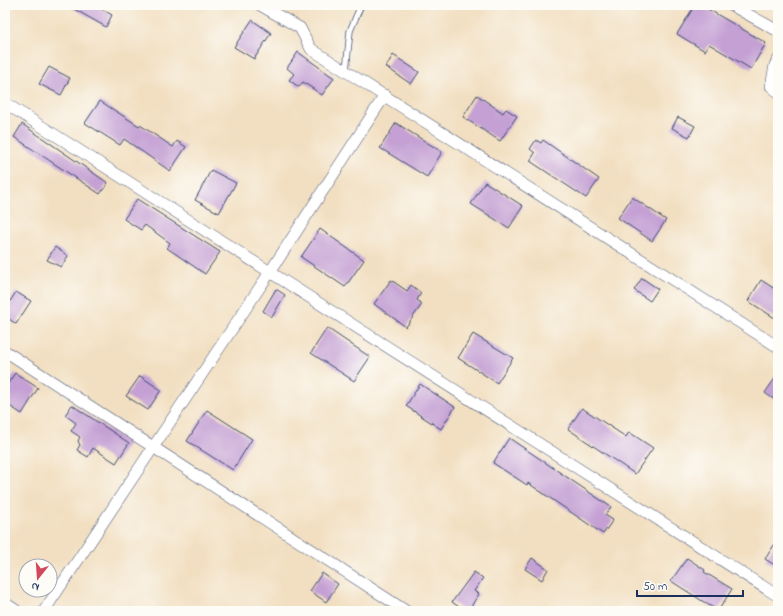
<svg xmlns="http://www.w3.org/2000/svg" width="783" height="616" viewBox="0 0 783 616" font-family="'Indie Flower',sans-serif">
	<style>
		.building { fill: #c4a0d4 }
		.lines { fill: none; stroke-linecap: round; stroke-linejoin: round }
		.lane-casing { stroke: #3b496d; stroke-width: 7 }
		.street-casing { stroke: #3b496d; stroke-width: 12 }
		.lane { stroke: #fff; stroke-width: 5.5 }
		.street { stroke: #fff; stroke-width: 11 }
	</style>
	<rect width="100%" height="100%" fill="#fdfcf7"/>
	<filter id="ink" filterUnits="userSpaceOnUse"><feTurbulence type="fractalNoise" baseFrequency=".025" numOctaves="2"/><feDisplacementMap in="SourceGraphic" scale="8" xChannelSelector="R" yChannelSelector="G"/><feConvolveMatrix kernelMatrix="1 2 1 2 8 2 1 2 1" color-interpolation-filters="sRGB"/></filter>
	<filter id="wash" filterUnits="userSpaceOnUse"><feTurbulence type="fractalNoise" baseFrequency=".012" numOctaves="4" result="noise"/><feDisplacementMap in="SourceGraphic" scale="16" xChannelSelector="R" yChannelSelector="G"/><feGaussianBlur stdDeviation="0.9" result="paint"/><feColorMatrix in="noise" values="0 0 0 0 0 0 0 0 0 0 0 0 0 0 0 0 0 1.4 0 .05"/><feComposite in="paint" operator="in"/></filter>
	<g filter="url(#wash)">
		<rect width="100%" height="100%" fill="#f2dfc1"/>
		<g id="blocks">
			<path class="building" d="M67,5H95L112,15L106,27Z
				M695,5H701L766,43L751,69L709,44L705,51L677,34Z
				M252,20L271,33L254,59L234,47Z
				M298,52L334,78L322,95L303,82L299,87L289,80L294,74L287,68Z
				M393,55L419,72L411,84L386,67Z
				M49,67L70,78L61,95L39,84Z
				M477,95L503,113L506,109L517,116L500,141L463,117Z
				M100,101L139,126L140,125L173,147L177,141L186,147L170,171L124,139L120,145L85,123Z
				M678,117L695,126L689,137L672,128Z
				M396,123L442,152L427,177L380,148Z
				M22,124L108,183L100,194L14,137Z
				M536,140L541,143L543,140L599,179L586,198L530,161L535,153L530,149Z
				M211,170L236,183L219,213L195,200Z
				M485,182L523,206L509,228L471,204Z
				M632,197L666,220L652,241L618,218Z
				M137,199L220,252L205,274L167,248L170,243L145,225L141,230L124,219Z
				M320,229L364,260L345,287L301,257Z
				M55,247L68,256L61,267L47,260Z
				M642,278L658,289L650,301L634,290Z
				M391,280L407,291L411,285L421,293L417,300L422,304L406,327L374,304Z
				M761,280L778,291V320L748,301Z
				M276,289L285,295L272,317L263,311Z
				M16,292L31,301L16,324L5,316V309Z
				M327,328L370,357L354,381L311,353Z
				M473,334L513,358L497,383L458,358Z
				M15,373L38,388L22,414L5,403V388Z
				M778,374V402L765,393Z
				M140,376L161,390L148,410L126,396Z
				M420,384L455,407L441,429L406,406Z
				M72,405L129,443L116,463L93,448L88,457L77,450L80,445L78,441L80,437L71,431L76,423L65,415Z
				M582,408L626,437L629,432L653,448L635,474L568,429Z
				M207,410L252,439L233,470L187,441Z
				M509,438L611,507L605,515L613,520L603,534L528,483L527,485L493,463Z
				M778,539V567L765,559Z
				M532,558L548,569L542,580L525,569Z
				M687,558L705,570L704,572L732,589L718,611L671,581Z
				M474,572L483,578L474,591L479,594L468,611H465L452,602Z
				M322,573L338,584L326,602L310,591Z"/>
		</g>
	</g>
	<g filter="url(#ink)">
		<use href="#blocks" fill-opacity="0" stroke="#3b496d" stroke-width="1"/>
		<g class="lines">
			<defs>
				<path id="lane" d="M346,71L350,31L361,5"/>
				<path id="street" d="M260,5L300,28L311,49L778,347
					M731,5L778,31
					M778,60L775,65L771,86L778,92
					M5,103L778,596
					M5,351L406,611
					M5,603L17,611
					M44,611L270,272L385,95"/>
			</defs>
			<use href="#lane" class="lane-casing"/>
			<use href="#street" class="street-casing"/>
			<use href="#lane" class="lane"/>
			<use href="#street" class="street"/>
		</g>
	</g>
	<rect width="783" height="616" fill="none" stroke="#fdfcf7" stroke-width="20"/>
	<g transform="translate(38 578) rotate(197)"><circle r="19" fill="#fdfcf7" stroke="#a3aaba"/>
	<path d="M0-3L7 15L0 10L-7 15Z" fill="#d1495b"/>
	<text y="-6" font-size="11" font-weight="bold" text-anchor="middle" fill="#1b2f5e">N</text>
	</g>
	<path d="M637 590v6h106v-6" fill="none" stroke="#1b2f5e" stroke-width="2"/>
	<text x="643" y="590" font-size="12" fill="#1b2f5e" stroke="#fdfcf7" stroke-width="3" paint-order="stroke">50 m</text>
</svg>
